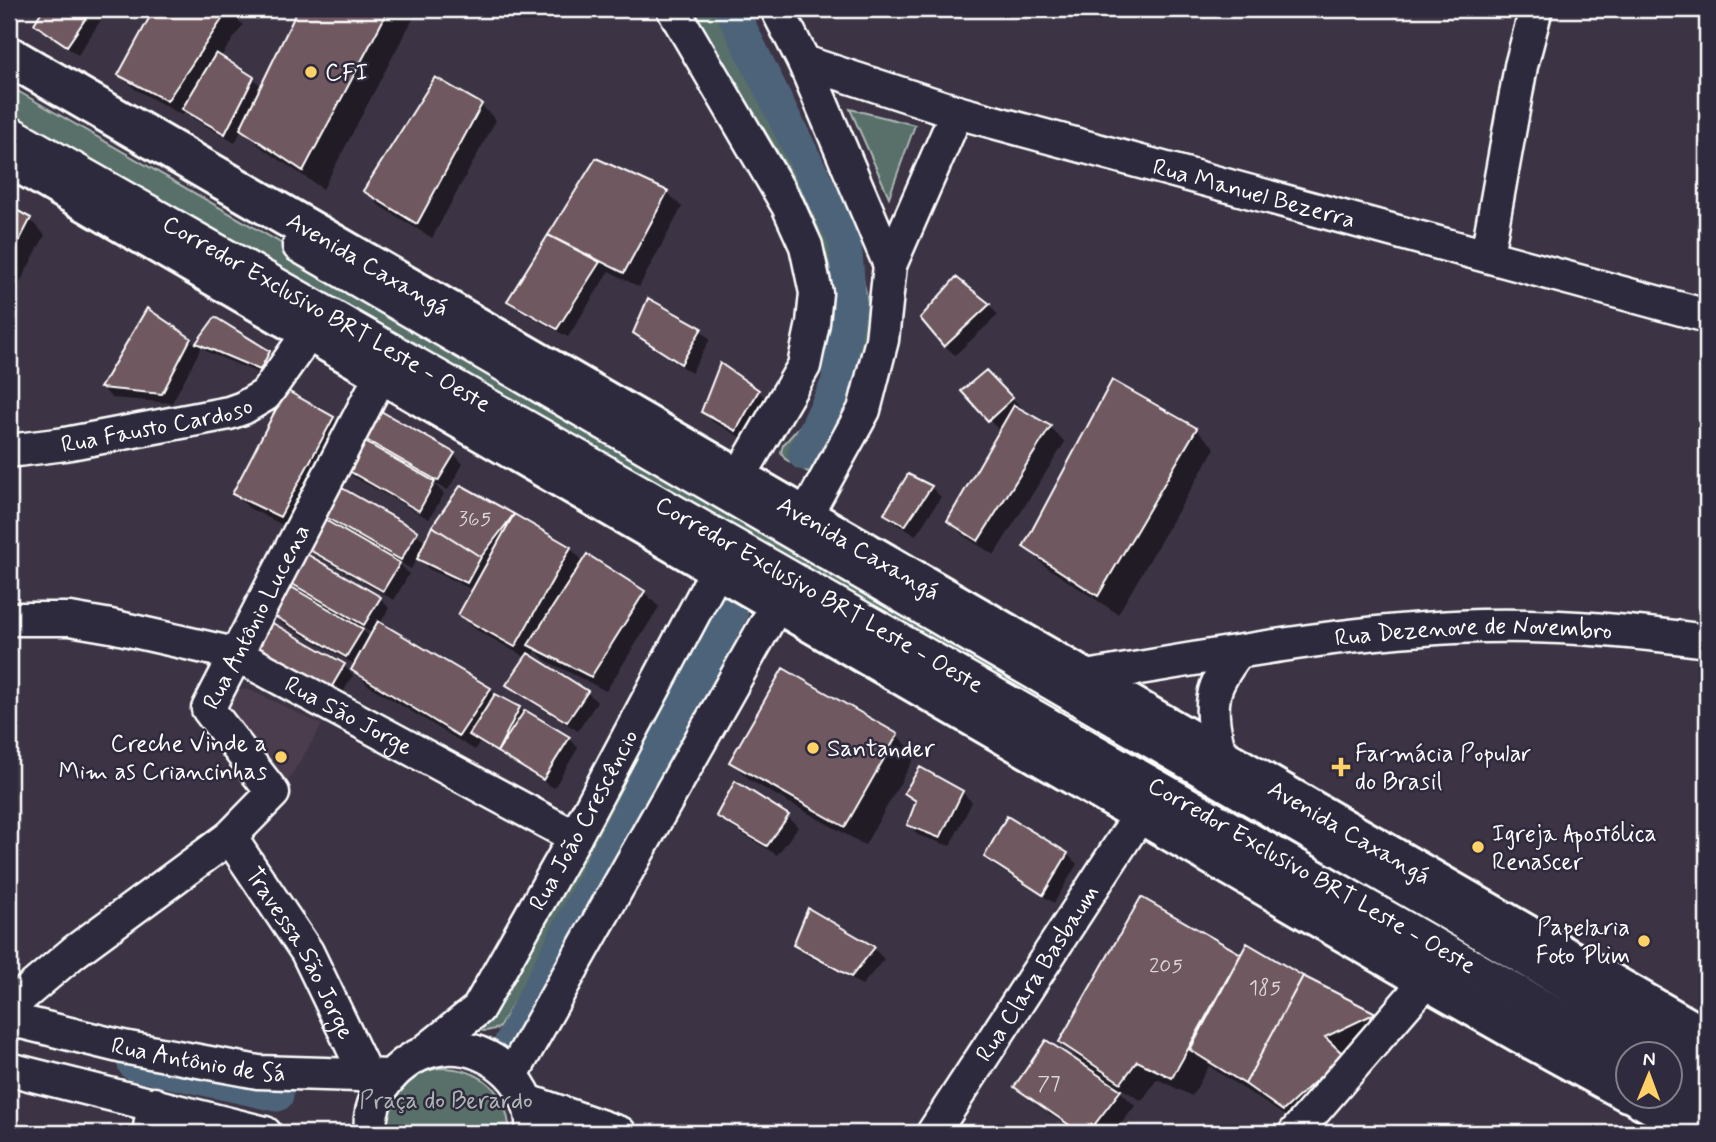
<svg xmlns="http://www.w3.org/2000/svg" width="1716" height="1142" viewBox="0 0 1716 1142" font-family="Mynerve,sans-serif">
	<style>
		.built { fill: #4c3e4d }
		.green { fill: #596f69; stroke: #acb7b4; stroke-width: 2 }
		.shadow { fill: #0007; fill-rule: evenodd }
		.lines { fill: none; stroke-linecap: round; stroke-linejoin: round }
		.canal { stroke: #4e647a; stroke-width: 33 }
		.building { fill: #705961; stroke: #fff; stroke-width: 2 }
		.minor-casing { stroke: #fff; stroke-width: 37 }
		.major-casing { stroke: #fff; stroke-width: 44 }
		.minor { stroke: #2f2a3d; stroke-width: 32 }
		.major { stroke: #2f2a3d; stroke-width: 38 }
		.poi-dot { fill: #ffd166; stroke: #2f2a3d; stroke-width: 2.5 }
		.labels { text-anchor: middle; stroke-width: 5; stroke-linejoin: round; paint-order: stroke }
		.number-label { font-size: 21px; fill: #dbd6d8 }
		.poi-label { font-size: 24px; fill: #fff; stroke: #2f2a3d; text-anchor: start }
		.street-label { font-size: 24px; fill: #fff; stroke: #2f2a3d }
		.park-label { font-size: 24px; fill: #acb7b4; stroke: #2f2a3d }
	</style>
	<rect width="100%" height="100%" fill="#3c3344"/>
	<filter id="ink" filterUnits="userSpaceOnUse"><feTurbulence type="fractalNoise" baseFrequency=".0143" numOctaves="2"/><feDisplacementMap in="SourceGraphic" scale="14" xChannelSelector="R" yChannelSelector="G"/><feConvolveMatrix kernelMatrix="1 2 1 2 8 2 1 2 1" color-interpolation-filters="sRGB"/></filter>
	<g filter="url(#ink)">
		<path class="built" d="M242,689L250,690L322,725L283,789L226,706L234,692Z"/>
		<path class="green" d="M692,9H744L855,243L868,302L866,341L856,378L810,473L785,459L781,452L783,445L801,425L822,389L833,344L835,314L832,276L818,229L802,193Z
			M9,86L1448,917L1436,937L9,121Z
			M850,109L915,125L889,197Z
			M720,589L745,606L499,1028L486,1031L467,1029Z
			M440,1068C482,1068 507,1091 510,1133H382C384,1100 406,1073 440,1068Z"/>
		<path class="shadow" d="M45,9H108L78,55L46,33L37,23Z
			M156,9L228,10L243,25L220,58L253,78L262,87L300,9H419L404,35L323,189L262,148L242,129L235,143L194,119L186,110L182,115L135,89L120,74Z
			M481,105L496,120L432,238L380,206L365,191Z
			M667,192L682,207L639,287L609,271L568,337L519,310L509,300L551,234Z
			M9,208L30,220L45,235L9,303Z
			M989,305L998,315L955,355L945,346Z
			M216,319L269,353L279,363L270,378L208,352L202,346L172,403L112,398L102,388L190,339L196,345Z
			M700,330L710,339L691,373L645,342L635,332Z
			M9,359L13,363L9,372Z
			M985,372L1022,408L1020,411L1050,428L1065,442L994,555L964,536L949,521L1000,431L989,420Z
			M758,391L768,401L746,440L713,422L703,412Z
			M333,418L348,433L295,531L249,508L234,493Z
			M1196,429L1215,448L1118,614L1045,566L1025,547Z
			M363,437L454,454L463,464L448,490L433,483L444,494L429,519L354,477L344,467L372,447Z
			M909,476L931,487L941,497L916,535L896,524L886,514Z
			M462,487L570,548L584,562L587,557L644,592L659,607L606,691L545,660L536,650L532,658L587,692L597,702L578,731L518,694L508,685L527,658L475,629L460,615L473,590L429,569L417,558L411,569L396,560L409,574L394,600L318,557L308,548L338,528L326,516L416,533L426,543Z
			M289,581L380,598L389,608L380,624L490,689L498,697L519,708L524,714L569,738L578,748L554,788L479,743L475,750L368,685L353,670L356,665L281,623L272,613L303,594ZM359,625L373,634L371,638L359,626Z
			M270,623L344,666L353,675L338,701Z
			M897,735L916,755L865,845L751,781L731,762Z
			M736,783L788,817L798,827L777,855L728,825L718,815Z
			M907,792H962L972,802L950,846L918,835L909,825L917,803Z
			M1067,854L1077,864L1054,903L996,867L986,857Z
			M809,911L874,949L884,959L862,985L805,954L795,945Z
			M1452,913L1659,1054H1628L1433,945Z
			M1240,956L1302,978L1375,1014L1389,1028L1338,1052L1358,1071L1299,1125L1209,1066L1192,1096L1157,1079L1142,1101L1116,1085L1115,1086L1135,1106L1114,1133H1077L1031,1101L1016,1086L1081,1065L1083,1064L1061,1042Z"/>
		<g class="lines">
			<path class="canal" d="M731,9L845,241L850,304L837,384L804,454
				M510,1044L732,612
				M134,1064L277,1095"/>
		</g>
		<path class="building" d="M43,9H92L67,46L34,24Z
			M154,9H229L167,101L118,75Z
			M298,9H389L303,171L240,129Z
			M216,53L254,77L225,134L182,109Z
			M435,77L482,104L417,224L363,191Z
			M596,158L668,191L624,273L548,235Z
			M9,206L31,218L9,261Z
			M548,235L600,262L557,329L507,301Z
			M956,277L990,304L944,347L920,318Z
			M648,298L702,328L681,364L633,333Z
			M147,308L191,338L162,394L100,388Z
			M215,317L270,351L260,370L196,343Z
			M720,363L759,390L736,431L701,412Z
			M986,370L1013,398L988,421L961,391Z
			M1112,380L1197,428L1098,596L1023,547Z
			M286,390L334,417L280,517L232,494Z
			M1014,405L1051,426L978,541L947,521Z
			M379,410L455,453L438,481L361,437Z
			M360,439L435,482L419,511L342,467Z
			M908,474L932,486L905,526L884,514Z
			M461,485L514,514L481,557L432,526Z
			M342,488L418,531L401,560L324,516Z
			M514,514L571,547L515,647L458,615Z
			M325,520L400,563L383,591L306,548Z
			M432,526L481,557L467,583L417,559Z
			M305,553L381,597L364,625L287,581Z
			M587,554L645,591L591,677L528,645Z
			M288,585L363,629L346,657L269,613Z
			M269,621L345,664L328,693L251,649Z
			M378,621L491,688L459,736L351,670Z
			M528,653L588,691L567,722L506,685Z
			M783,668L898,734L845,827L729,762Z
			M495,694L520,707L497,752L469,735Z
			M525,710L570,737L543,780L497,752Z
			M920,767L963,791L940,838L907,825L916,801L904,793Z
			M735,781L789,815L767,846L716,816Z
			M1007,816L1068,853L1043,895L984,857Z
			M1141,897L1241,954L1172,1078L1137,1061L1121,1083L1059,1042Z
			M808,908L875,947L851,977L793,945Z
			M1247,943L1303,976L1245,1084L1190,1050Z
			M1303,976L1376,1013L1325,1037L1344,1055L1283,1111L1245,1084Z
			M1046,1040L1121,1090L1088,1133H1081L1014,1087Z"/>
		<g class="lines">
			<defs>
				<g id="minor">
					<path d="M673,9L788,206L806,246L816,293L813,323L804,366L738,479"/>
					<path d="M777,9L804,62L890,265L882,340L864,410L805,517"/>
					<path id="s1" d="M804,62L957,112L1707,316"/>
					<path id="s2" d="M9,132L1628,1055"/>
					<path d="M299,246L1449,914L1672,1046L1707,1065"/>
					<path d="M1487,255L1521,66L1536,9"/>
					<path d="M890,265L957,112"/>
					<path id="s3" d="M9,451L65,444L229,413L243,408L265,395L310,331"/>
					<path id="s4" d="M9,619H70L111,626L235,654L575,837"/>
					<path id="s5" d="M1081,678C1213,656 1346,630 1480,626C1556,624 1632,631 1707,641"/>
					<path d="M1221,759C1216,738 1210,717 1214,696C1216,681 1229,664 1238,652"/>
					<path id="s6" d="M230,837L307,952L366,1075"/>
					<path id="s7" d="M9,1007L74,952L230,837L273,793L208,709L382,373"/>
					<path id="s8" d="M9,1019L123,1047L258,1072L391,1076"/>
					<path id="s9" d="M423,1053L478,1009L575,837L718,568"/>
					<path d="M9,1069L265,1133"/>
					<path d="M512,1075L778,603"/>
					<path d="M1670,1077L1707,1098"/>
					<path d="M528,1101L620,1133"/>
					<path d="M149,1133L154,1104"/>
					<path d="M371,1133C371,1128 370,1122 371,1117C377,1080 410,1051 446,1048C493,1045 536,1087 532,1133"/>
					<path id="s10" d="M933,1133L1141,813"/>
					<path d="M1295,1133L1427,980"/>
				</g>
				<g id="major">
					<path id="s11" d="M9,56L1707,1039"/>
					<path d="M9,157L1427,980L1522,1034L1628,1092"/>
					<path d="M1637,1096L1705,1133"/>
				</g>
			</defs>
			<use href="#minor" class="minor-casing"/>
			<use href="#major" class="major-casing"/>
			<use href="#minor" class="minor"/>
			<use href="#major" class="major"/>
		</g>
	</g>
	<g class="poi-dot">
		<circle cx="311" cy="72" r="7"/>
		<circle cx="813" cy="748" r="7"/>
		<circle cx="281" cy="757" r="7"/>
		<path d="M1337.5 756.5h7v7h7v7h-7v7h-7v-7h-7v-7h7z"/>
		<circle cx="1478" cy="847" r="7"/>
		<circle cx="1644" cy="941" r="7"/>
	</g>
	<g class="labels">
		<g class="number-label">
			<text x="475" y="525">365</text>
			<text x="1166" y="972">205</text>
			<text x="1265" y="994">185</text>
			<text x="1049" y="1090">77</text>
		</g>
		<g class="poi-label">
			<text x="325" y="80">CFI</text>
			<text x="267" y="751" text-anchor="end">Creche Vinde a<tspan x="267" dy="28">Mim as Criancinhas</tspan></text>
			<text x="827" y="756">Santander</text>
			<text x="1355" y="761">Farmácia Popular<tspan x="1355" dy="28">do Brasil</tspan></text>
			<text x="1492" y="841">Igreja Apostólica<tspan x="1492" dy="28">Renascer</tspan></text>
			<text x="1630" y="935" text-anchor="end">Papelaria<tspan x="1630" dy="28">Foto Plim</tspan></text>
		</g>
		<g class="street-label">
			<text dy="8" stroke="none"><textPath href="#s1" startOffset="469">Rua Manuel Bezerra</textPath></text>
			<text dy="8" stroke="none"><textPath href="#s11" startOffset="415">Avenida Caxangá</textPath></text>
			<text dy="8" stroke="none"><textPath href="#s2" startOffset="366">Corredor Exclusivo BRT Leste - Oeste</textPath></text>
			<text dy="8" stroke="none"><textPath href="#s3" startOffset="150">Rua Fausto Cardoso</textPath></text>
			<text dy="8" stroke="none"><textPath href="#s11" startOffset="982">Avenida Caxangá</textPath></text>
			<text dy="8" stroke="none"><textPath href="#s2" startOffset="933">Corredor Exclusivo BRT Leste - Oeste</textPath></text>
			<text dy="8" stroke="none"><textPath href="#s7" startOffset="551">Rua Antônio Lucena</textPath></text>
			<text dy="8" stroke="none"><textPath href="#s5" startOffset="396">Rua Dezenove de Novembro</textPath></text>
			<text dy="8" stroke="none"><textPath href="#s4" startOffset="359">Rua São Jorge</textPath></text>
			<text dy="8" stroke="none"><textPath href="#s9" startOffset="287">Rua João Crescêncio</textPath></text>
			<text dy="8" stroke="none"><textPath href="#s11" startOffset="1549">Avenida Caxangá</textPath></text>
			<text dy="8" stroke="none"><textPath href="#s2" startOffset="1500">Corredor Exclusivo BRT Leste - Oeste</textPath></text>
			<text dy="8" stroke="none"><textPath href="#s6" startOffset="136">Travessa São Jorge</textPath></text>
			<text dy="8" stroke="none"><textPath href="#s10" startOffset="191">Rua Clara Basbaum</textPath></text>
			<text dy="8" stroke="none"><textPath href="#s8" startOffset="194">Rua Antônio de Sá</textPath></text>
		</g>
		<g class="park-label">
			<text x="446" y="1108">Praça do Berardo</text>
		</g>
	</g>
	<rect width="1716" height="1142" fill="none" stroke="#2f2a3d" stroke-width="35"/>
	<rect x="18" y="18" width="1681" height="1107" fill="none" stroke="#fff" stroke-width="2.5" filter="url(#ink)"/>
	<g transform="translate(1649 1075) rotate(1)"><circle r="33" fill="#2f2a3d" stroke="#827f8b" stroke-width="2"/>
	<path d="M0-5L12 26L0 18L-12 26Z" fill="#ffd166"/>
	<text y="-10" font-size="19" font-weight="bold" text-anchor="middle" fill="#ffffff">N</text>
	</g>
</svg>
